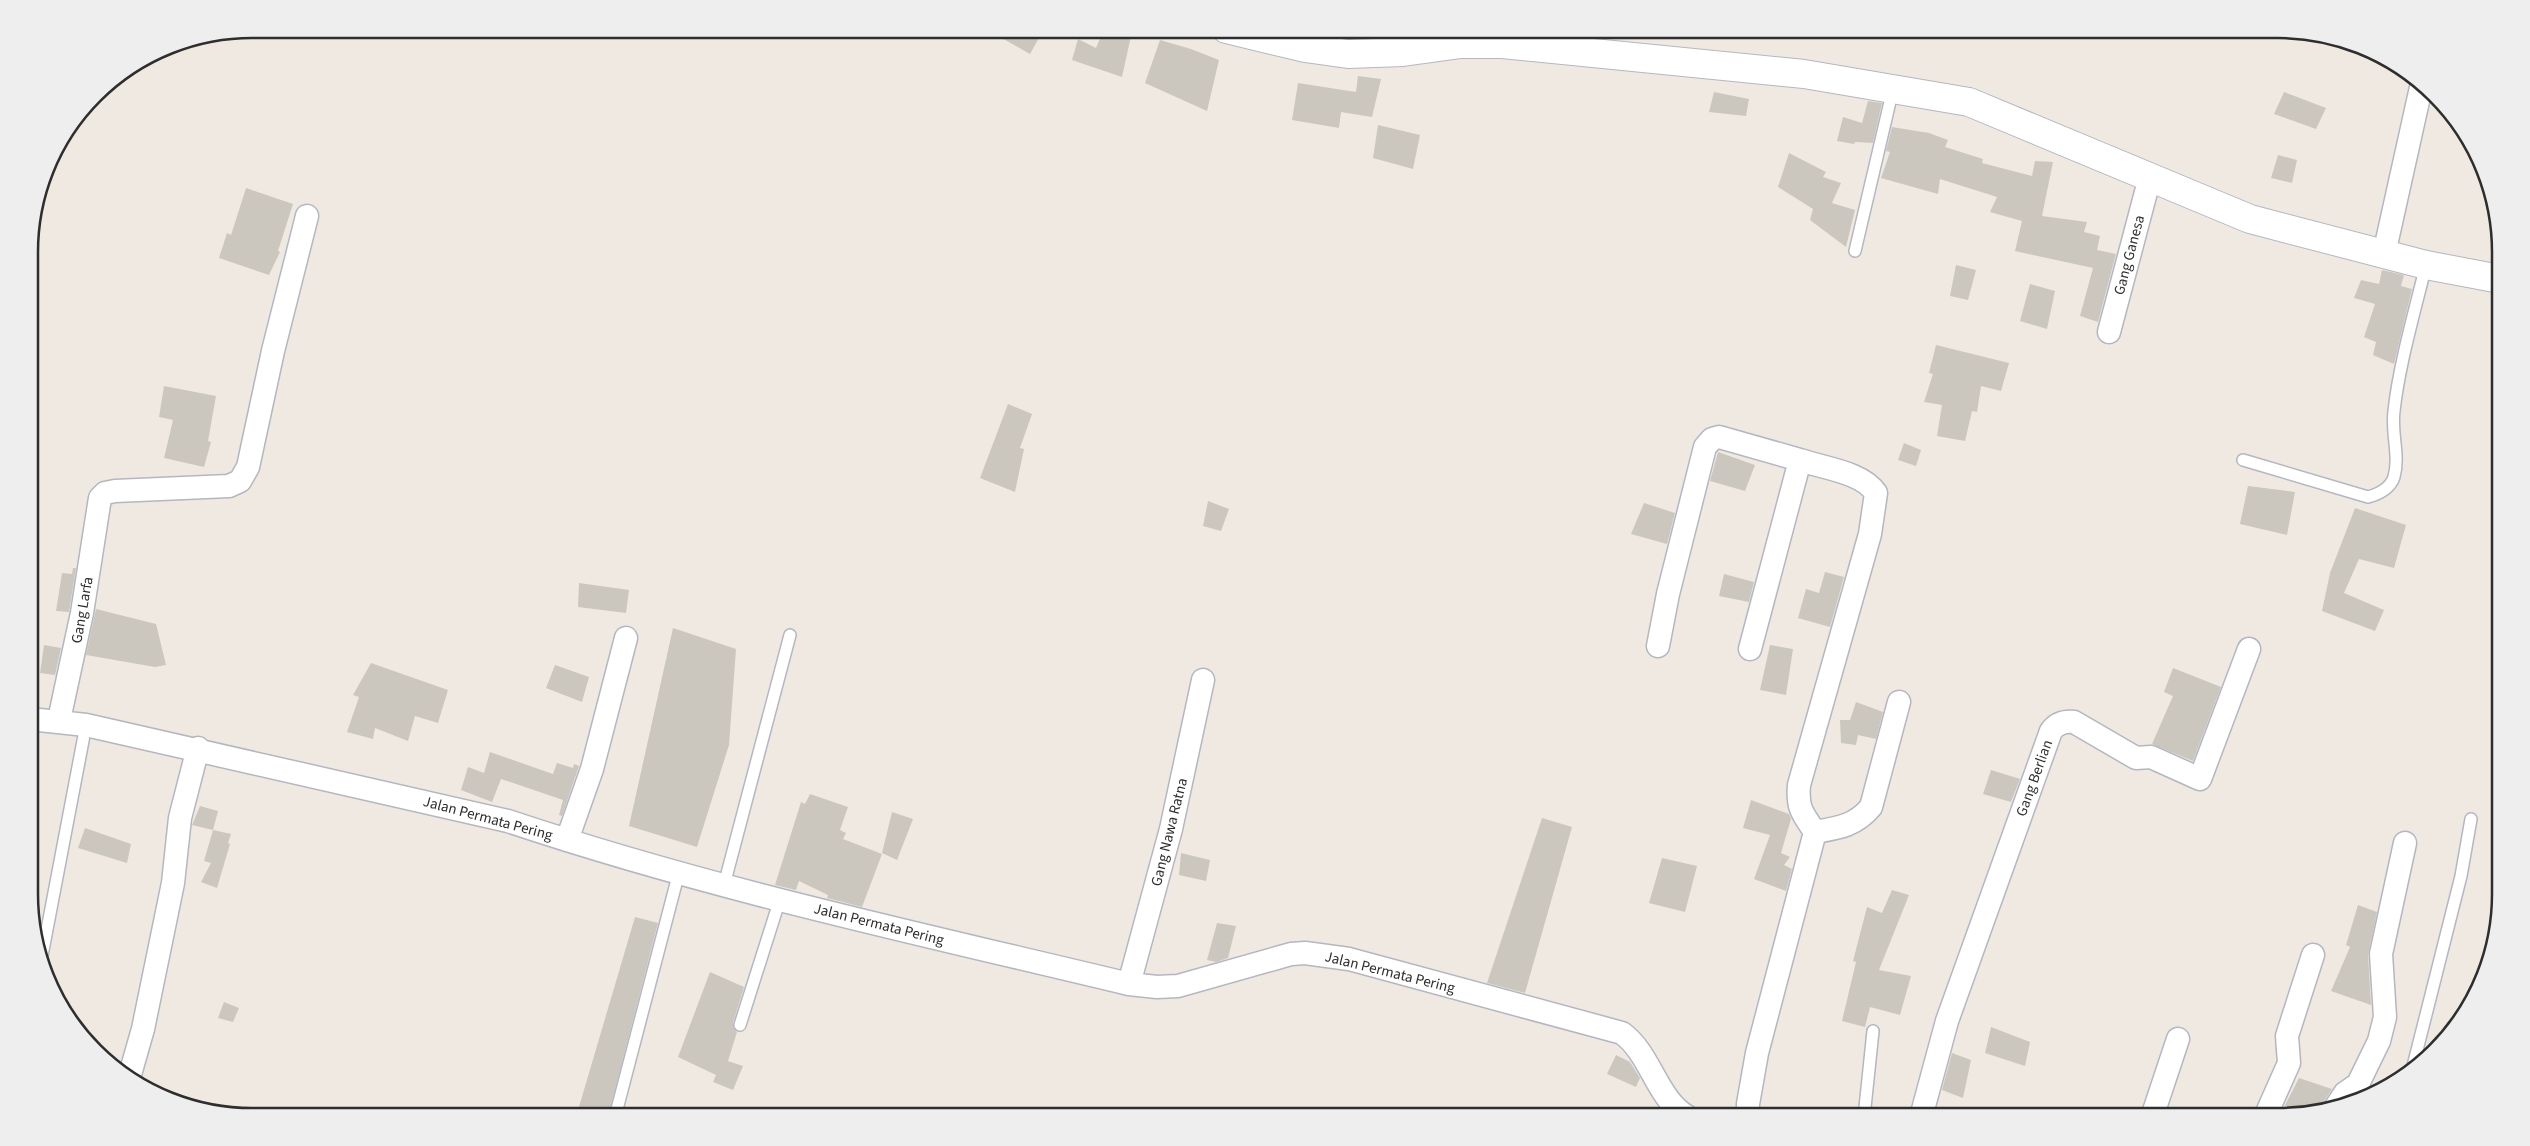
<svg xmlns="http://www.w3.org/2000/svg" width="2530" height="1146" viewBox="0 0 2530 1146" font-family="'Source Sans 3',sans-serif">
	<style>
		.building { fill: #cbc7bf }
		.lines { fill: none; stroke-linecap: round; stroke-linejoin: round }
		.service-casing { stroke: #b4b7c1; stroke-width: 14 }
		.minor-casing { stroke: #b4b7c1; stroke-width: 25 }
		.tertiary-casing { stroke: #b4b7c1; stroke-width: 30 }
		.service { stroke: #fff; stroke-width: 11 }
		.minor { stroke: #fff; stroke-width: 22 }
		.tertiary { stroke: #fff; stroke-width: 28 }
		.labels { text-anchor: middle; stroke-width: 4; stroke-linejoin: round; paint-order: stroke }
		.street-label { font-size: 15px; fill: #2e2e2e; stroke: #fff }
		.rim { fill: none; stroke: #2e2e2e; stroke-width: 2.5 }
	</style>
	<rect width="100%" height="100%" fill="#efe9e1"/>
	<path class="building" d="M986,29H1044L1030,54Z
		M1104,29L1131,36L1122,77L1072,60L1078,39L1096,48Z
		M1292,29H1340L1338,37Z
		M1571,29H1594L1592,37L1571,35Z
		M1160,40L1191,49L1219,60L1207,111L1145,83Z
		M1358,76L1381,79L1372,117L1341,112L1339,128L1292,120L1298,83L1356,92Z
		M1714,92L1749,99L1746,116L1709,112Z
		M2284,92L2326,108L2316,129L2274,114Z
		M1868,101L1882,103L1873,143L1855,142L1854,144L1837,141L1843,117L1862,123Z
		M1378,125L1420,135L1413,169L1373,158Z
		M1892,127L1929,133L1948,140L1945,147L1983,159L1982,163L2032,176L2035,161L2053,162L2042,216L2087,222L2084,232L2100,236L2097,250L2116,254L2098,322L2080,316L2093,268L2015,251L2022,221L1990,212L1997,197L1940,179L1938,194L1881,178L1890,152L1886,151Z
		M1789,153L1826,172L1823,177L1841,183L1832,203L1855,210L1846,247L1810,220L1813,209L1778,187Z
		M2278,155L2297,160L2292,183L2271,178Z
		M246,188L293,204L278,251L280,252L269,275L219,258L227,233L231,235Z
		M1956,265L1976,270L1968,300L1950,296Z
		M2382,270L2404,275L2401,286L2412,289L2394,364L2373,355L2376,342L2364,337L2375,304L2354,298L2361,280L2379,284Z
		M2030,284L2055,291L2047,329L2020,321Z
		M1936,345L2009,363L2001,391L1981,386L1977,412L1972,411L1965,441L1937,436L1942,405L1924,402L1933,374L1929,373Z
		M164,386L216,396L208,441L211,442L204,467L164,458L173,420L159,417Z
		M1008,404L1032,414L1020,448L1024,449L1015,492L980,478Z
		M1904,443L1921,450L1916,466L1898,460Z
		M1718,452L1755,465L1745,491L1710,481Z
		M2248,486L2295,492L2287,535L2240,524Z
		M1208,501L1229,509L1221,531L1203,526Z
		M1644,503L1675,513L1667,544L1631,534Z
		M2355,508L2406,525L2394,568L2359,559L2344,593L2384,610L2375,631L2322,611L2330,573Z
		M73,568H76L69,612L56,611L62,573L72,574Z
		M1825,572L1844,577L1830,627L1798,618L1806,589L1819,593Z
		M1724,574L1754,582L1749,602L1719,596Z
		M579,583L629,590L626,613L578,607Z
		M96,609L156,624L166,665L155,667L86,655Z
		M673,628L736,649L729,745L697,847L629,826Z
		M44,645L61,648L55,675L40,673Z
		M1770,645L1793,649L1786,695L1760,690Z
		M371,663L448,690L438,723L415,716L408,741L375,728L373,739L347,732L359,697L353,695Z
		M555,665L589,677L582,702L546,688Z
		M2173,668L2221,687L2193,761L2152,744L2173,696L2164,692Z
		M1856,702L1883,712L1876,739L1858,735L1856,745L1841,743L1840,720H1850Z
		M490,752L553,774L557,763L573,768L574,764L579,766L562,816L559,815L563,800L501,779L492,802L461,790L468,767L484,773Z
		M1991,770L2020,779L2011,802L1983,794Z
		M810,794L848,807L840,830L846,833L843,839L882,854L862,907L827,898L828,895L799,881L796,890L775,885L801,802L805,804Z
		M1751,800L1789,814L1791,819L1781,853L1790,857L1784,865L1792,869L1786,891L1754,879L1770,835L1743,828Z
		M200,806L218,811L213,830L192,825Z
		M892,812L913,819L897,860L882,853Z
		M1542,818L1572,827L1525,993L1487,983Z
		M85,828L131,844L127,863L78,848Z
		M213,830L231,834L228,843L230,844L217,888L201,882L211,863L204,861Z
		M1181,853L1210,860L1206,881L1179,875Z
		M1662,858L1697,866L1685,912L1649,903Z
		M1892,890L1909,895L1879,970L1911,976L1900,1015L1870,1007L1865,1027L1842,1021L1856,962L1853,961L1867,907L1882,913Z
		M2358,905L2377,912L2368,955L2371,1005L2331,991L2350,947L2346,945Z
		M635,917L658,923L608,1117H576Z
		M1217,923L1236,926L1228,958L1216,962L1207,960Z
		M710,972L744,987L733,1023V1027L737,1032L728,1061L743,1066L733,1090L713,1082L716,1075L678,1057Z
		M224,1002L239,1008L233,1022L218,1018Z
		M1991,1027L2030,1042L2025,1066L1985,1053Z
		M1952,1053L1971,1060L1963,1098L1942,1090Z
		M1616,1055L1630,1062L1640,1078L1636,1087L1607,1074Z
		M2299,1078L2332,1089L2324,1101L2323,1111L2293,1117H2279Z"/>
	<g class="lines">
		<defs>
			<path id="service" d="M1855,251L1893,89
				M2243,460L2368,497C2379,494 2390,489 2394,477C2400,456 2391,433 2394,411C2399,365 2415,310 2426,265
				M724,885L790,635
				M41,961L86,725
				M740,1025L780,899
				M2412,1070L2461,876L2471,819
				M615,1117L679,872
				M1864,1117L1873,1031"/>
			<path id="minor" d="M2384,254L2422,83
				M2109,332L2150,177
				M1658,646L1668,594L1705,447L1712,439L1719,437L1800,460
				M30,719L86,725L508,821C711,889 921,934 1129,984L1157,987L1178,986L1291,954L1305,953L1349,959L1622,1033C1651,1054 1657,1100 1688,1117
				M59,720L82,613L100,498L105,493L115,491L229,486L240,481L248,467L273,351L307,216
				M1815,832C1838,828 1855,826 1871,807L1899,702
				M567,840L592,769L626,638
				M1129,984L1171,829L1203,680
				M129,1078L143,1029L173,883L180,818L198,748
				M2335,1108L2345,1093L2358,1084L2379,1041L2385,1017L2381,954L2405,843
				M1748,1117V1104L1757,1053L1815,832C1802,813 1797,808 1799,785L1870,534L1876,493C1862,472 1823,468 1800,460L1750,649
				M1921,1117L1947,1021L2051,731C2057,723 2065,721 2074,722L2136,758L2151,757L2200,779L2249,649
				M2152,1117L2178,1039
				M2265,1117L2289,1063L2287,1036L2313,955"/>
			<path id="tertiary" d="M1226,29L1305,48L1348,54L1403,52L1461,44H1502L1804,74L1969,102L2250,219L2426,265L2500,279"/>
		</defs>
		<use href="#service" class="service-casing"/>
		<use href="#minor" class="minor-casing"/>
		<use href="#tertiary" class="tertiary-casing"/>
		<use href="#service" class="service"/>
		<use href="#minor" class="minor"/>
		<use href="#tertiary" class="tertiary"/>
	</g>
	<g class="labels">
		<g class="street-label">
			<text transform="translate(2129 255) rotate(-75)" y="5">Gang Ganesa</text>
			<text transform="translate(82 610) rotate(-80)" y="5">Gang Larfa</text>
			<text transform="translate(2034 778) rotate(-70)" y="5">Gang Berlian</text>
			<text transform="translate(488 818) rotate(15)" y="5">Jalan Permata Pering</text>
			<text transform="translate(1169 832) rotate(-76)" y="5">Gang Nawa Ratna</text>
			<text transform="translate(879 924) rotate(14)" y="5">Jalan Permata Pering</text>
			<text transform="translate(1390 972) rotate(14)" y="5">Jalan Permata Pering</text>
		</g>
	</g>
	<path d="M0 0H2530V1146H0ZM252 38H2278A214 214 0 0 1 2492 252V894A214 214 0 0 1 2278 1108H252A214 214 0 0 1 38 894V252A214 214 0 0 1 252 38Z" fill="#eee" fill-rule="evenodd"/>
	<path class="rim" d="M252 38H2278A214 214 0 0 1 2492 252V894A214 214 0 0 1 2278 1108H252A214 214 0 0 1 38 894V252A214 214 0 0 1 252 38Z"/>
</svg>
